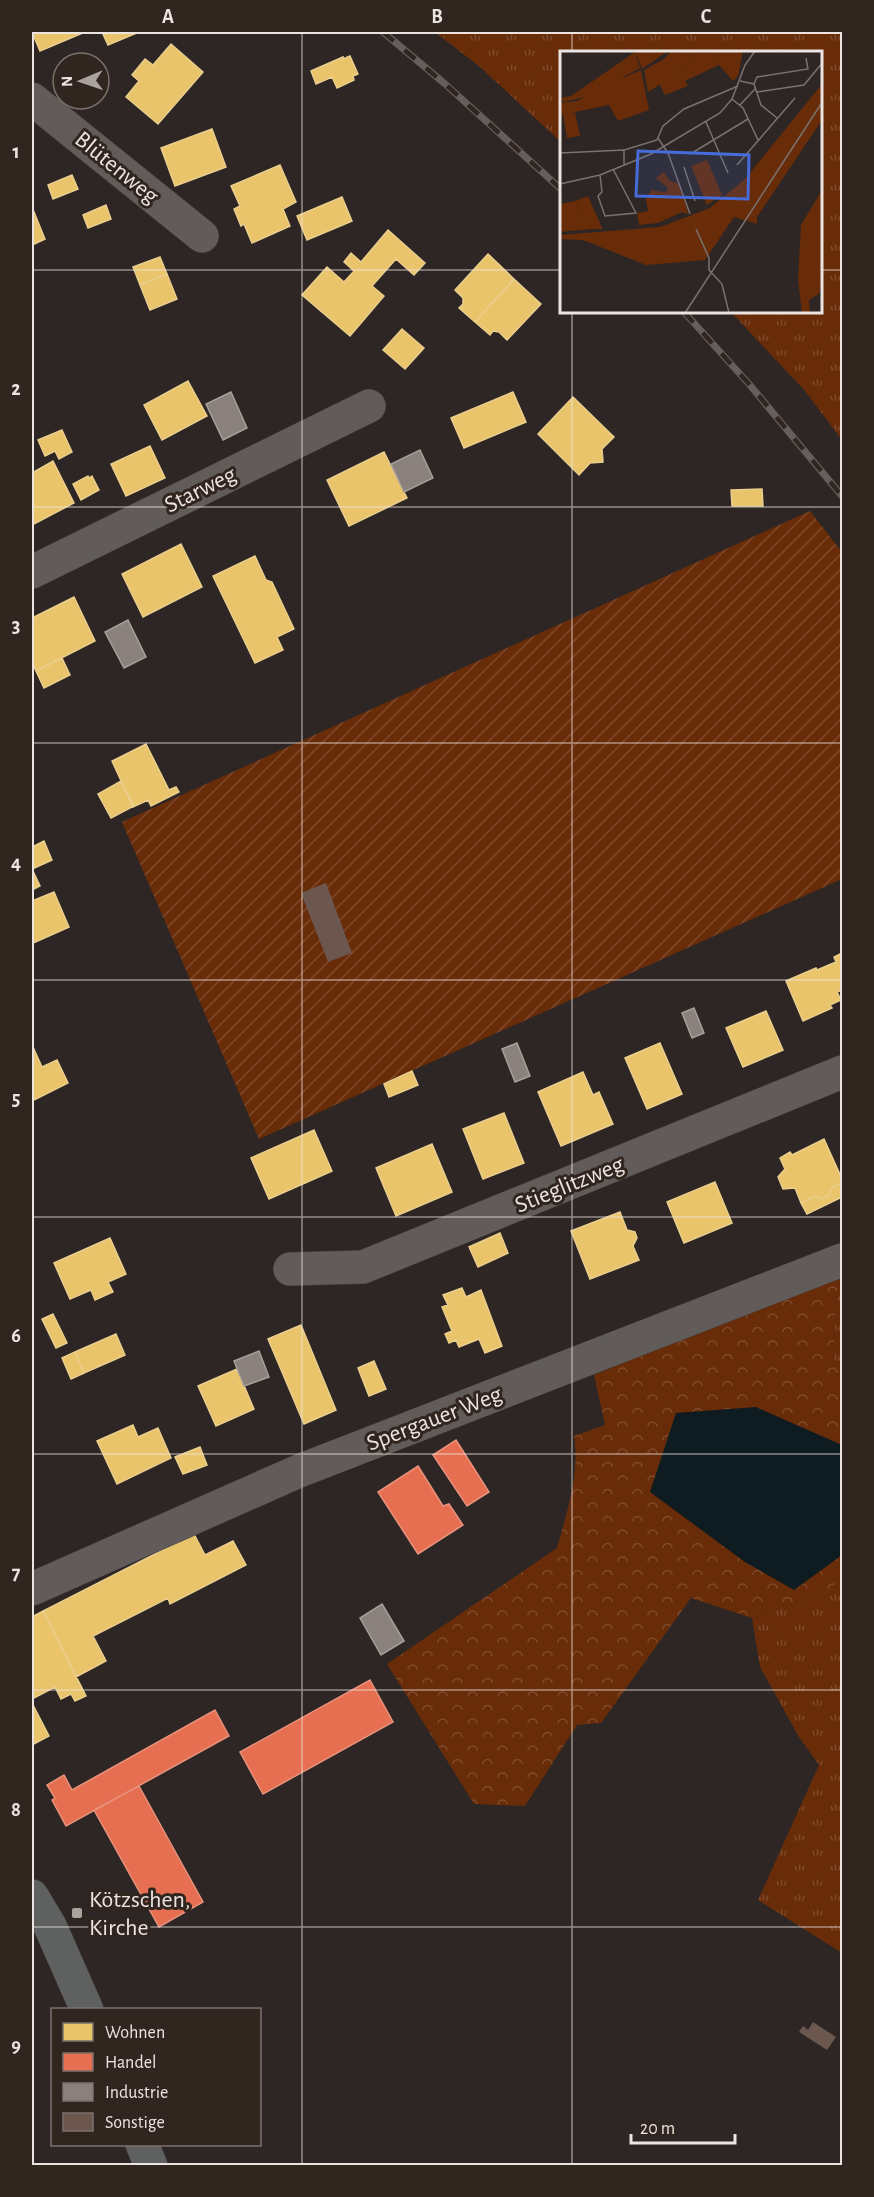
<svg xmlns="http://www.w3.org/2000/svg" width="874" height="2197" viewBox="0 0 874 2197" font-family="'Alegreya Sans',sans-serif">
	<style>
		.grass { fill: url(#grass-tufts) }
		.park { fill: url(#park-crowns) }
		.garden { fill: url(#garden-furrows) }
		.water { fill: #0e1b21 }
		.homes { fill: #e9c46a; stroke: #eace8d; stroke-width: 1.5 }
		.shops { fill: #e76f51; stroke: #e8927c; stroke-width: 1.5 }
		.industry { fill: #8a817c; stroke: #a79f9a; stroke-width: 1.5 }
		.building { fill: #6b574e }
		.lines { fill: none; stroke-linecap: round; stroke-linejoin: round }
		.street-casing { stroke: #484240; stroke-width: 34 }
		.secondary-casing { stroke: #484240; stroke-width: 34 }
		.street { stroke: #615c5a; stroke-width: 33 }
		.secondary { stroke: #5f6160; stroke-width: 33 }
		.rail-casing { stroke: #645e5c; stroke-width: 7 }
		.rail { stroke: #312520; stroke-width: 4.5; stroke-dasharray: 14; stroke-linecap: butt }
		.grid { fill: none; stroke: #ece4e0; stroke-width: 1.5; stroke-opacity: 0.55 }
		.poi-dot { fill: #a9a29e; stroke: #312520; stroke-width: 2 }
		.labels { text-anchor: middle; stroke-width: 6; stroke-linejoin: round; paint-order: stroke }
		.street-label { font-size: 24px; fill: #ece4e0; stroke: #312520 }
		.poi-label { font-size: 24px; fill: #ece4e0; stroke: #312520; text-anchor: start }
		.inset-road { fill: none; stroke: #79726f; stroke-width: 1.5 }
		.view { fill: #466cda; fill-opacity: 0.15; stroke: #466cda; stroke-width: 3 }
		.inset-edge { fill: none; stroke: #ece4e0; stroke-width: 3 }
		.neatline { fill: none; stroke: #ece4e0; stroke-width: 2 }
		.grid-label { font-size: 20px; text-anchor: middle; font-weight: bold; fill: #ece4e0 }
	</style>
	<defs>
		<pattern id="grass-tufts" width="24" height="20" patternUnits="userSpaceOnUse" patternTransform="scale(1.5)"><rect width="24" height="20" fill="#692c08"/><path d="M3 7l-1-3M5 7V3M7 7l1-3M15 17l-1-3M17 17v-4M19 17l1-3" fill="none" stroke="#7f4a2c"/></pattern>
		<pattern id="park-crowns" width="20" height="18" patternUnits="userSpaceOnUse" patternTransform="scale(1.5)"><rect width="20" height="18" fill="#692c08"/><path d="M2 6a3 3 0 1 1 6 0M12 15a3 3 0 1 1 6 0" fill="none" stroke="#7f4a2c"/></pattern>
		<pattern id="garden-furrows" width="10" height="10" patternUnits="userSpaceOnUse" patternTransform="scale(1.5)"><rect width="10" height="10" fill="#692c08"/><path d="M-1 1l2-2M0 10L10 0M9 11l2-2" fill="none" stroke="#7f4a2c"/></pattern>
	</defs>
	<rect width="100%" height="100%" fill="#2d2624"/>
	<path class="grass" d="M435,32H842V440L805,391L731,312H822V52H562V143L480,67Z
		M842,1270V1367L833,1362L838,1272Z
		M842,1577V1953L758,1900L819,1765L799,1737L760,1667L752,1618L827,1590Z"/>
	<path class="park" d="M838,1272L833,1362L842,1367V1577L828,1590L752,1618L691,1598L601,1723L577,1725L525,1806L474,1804L387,1664L557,1548C567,1512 580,1474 574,1436L605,1425L594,1375Z"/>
	<path class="garden" d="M810,511L842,552V879L259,1139L122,822Z"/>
	<path class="water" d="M756,1407L842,1445V1555L794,1590L745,1562L650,1492L676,1413Z"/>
	<path class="homes" d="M32,32H85L40,51Z
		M102,32H139L108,45Z
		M171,44L203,72L158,124L126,97L139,81L132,75L145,59L153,65Z
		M350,56L358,74L353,76L354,80L337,88L332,77L316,84L311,71L343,57V59Z
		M212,129L226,167L175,186L161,148Z
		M280,165L296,202L283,209L290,226L252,243L244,224L241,226L234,209L240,206L231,186Z
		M72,175L78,189L53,199L48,185Z
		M342,197L352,221L307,240L297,216Z
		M106,205L111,219L88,228L83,215Z
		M32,207L45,239L32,245Z
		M388,230L425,263L414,275L396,259L372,286L384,296L350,336L302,295L327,267L344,282L354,271L344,262L351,253L361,262Z
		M488,254L514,279L475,322L459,308L463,304V298L455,290Z
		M160,257L167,274L140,285L133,267Z
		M167,274L177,299L150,310L140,285Z
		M514,279L541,304L507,340L499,332L493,331L490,335L475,322Z
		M402,329L424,348L405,369L383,350Z
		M188,381L207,416L162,440L144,405Z
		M513,392L526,422L464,448L451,418Z
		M573,397L614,437L602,449L603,462L590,463L579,475L538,434Z
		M62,430L72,452L59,459L55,451L45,456L38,440Z
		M150,446L165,478L126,496L111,464Z
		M384,452L407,498L349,526L327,480Z
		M53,461L74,503L32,525V473Z
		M88,476L89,478L92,476L99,490L81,500L73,484Z
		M762,489L763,506H732L731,490Z
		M181,544L202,587L143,617L122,574Z
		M255,556L266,580L272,582L294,629L277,637L283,650L255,663L213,576Z
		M74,597L95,641L36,671L32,662V618Z
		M62,658L70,675L44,688L36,671Z
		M146,744L169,790L176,787L179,792L151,806L148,800L133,807L112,761Z
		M121,781L134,806L111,818L98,794Z
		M44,841L52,860L32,869V847Z
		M32,869L40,886L32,890Z
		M54,892L69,927L33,943L32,901Z
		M842,953V990L837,992L841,1000L830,1005L832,1008L803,1021L786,981L816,968L817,970L836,962L834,957Z
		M766,1011L783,1050L743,1067L726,1028Z
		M660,1043L682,1094L647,1109L625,1058Z
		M33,1047L42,1067L57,1060L68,1083L32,1101Z
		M412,1071L418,1085L389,1097L384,1084Z
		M583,1072L593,1095L599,1092L613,1124L561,1146L538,1092Z
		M504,1113L524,1163L483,1179L463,1129Z
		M314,1130L332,1171L269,1199L251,1158Z
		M824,1139L842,1179V1183L831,1188L829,1195L822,1199L815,1196L801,1203L795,1188L783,1189L778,1177L785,1169L780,1158L790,1152L792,1155Z
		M432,1144L452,1192L396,1216L376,1168Z
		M715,1182L732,1223L684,1243L667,1202Z
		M842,1183V1197L807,1214L801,1203L815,1196L822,1199L829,1195L831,1188Z
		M620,1212L627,1230L635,1232L637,1238L633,1246L639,1260L590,1279L571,1231Z
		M500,1233L508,1253L478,1267L469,1247Z
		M110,1238L126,1274L108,1282L113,1292L95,1300L91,1290L70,1299L54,1263Z
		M462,1288L466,1297L481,1290L502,1346L485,1353L479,1339L459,1347L456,1340L449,1343L445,1334L452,1331L442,1307L448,1305L443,1295Z
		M53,1314L67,1343L56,1348L42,1319Z
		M301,1325L336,1410L304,1424L268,1339Z
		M116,1334L125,1355L84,1373L75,1352Z
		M75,1352L84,1373L71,1379L62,1358Z
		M374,1361L386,1389L369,1396L358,1368Z
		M237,1369L254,1409L216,1426L198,1386Z
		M133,1425L138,1437L158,1428L171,1458L117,1484L97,1441Z
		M200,1447L207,1465L183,1474L175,1457Z
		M194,1534L205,1555L233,1541L246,1565L170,1604L168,1598L93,1636L106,1661L76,1677L43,1611Z
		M43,1611L86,1696L75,1701L71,1694L61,1699L55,1687L32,1699V1617Z
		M32,1703L49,1736L32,1745Z"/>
	<path class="shops" d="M456,1440L489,1492L467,1506L433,1455Z
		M418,1466L443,1506L449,1504L463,1525L418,1554L378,1492Z
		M370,1680L393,1722L263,1794L240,1752Z
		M215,1710L229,1736L66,1826L52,1800L55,1798L47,1785L64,1775L72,1790Z
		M139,1786L203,1902L159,1927L94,1810Z"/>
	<path class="industry" d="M231,392L247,428L223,440L206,404Z
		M420,450L433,478L404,492L391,464Z
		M128,620L146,657L124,668L105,632Z
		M694,1008L704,1033L692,1038L682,1013Z
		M517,1043L530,1076L515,1082L502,1049Z
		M259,1351L269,1377L244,1386L234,1361Z
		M382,1604L404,1641L381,1655L360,1618Z"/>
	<path class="building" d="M326,883L352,953L328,962L301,893Z
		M813,2022L836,2037L827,2050L799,2032L803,2026L808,2030Z"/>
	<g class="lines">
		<defs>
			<path id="street" d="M32,99L202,236
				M32,572L369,406
				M290,1269L363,1267L842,1072
				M32,1589L299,1471L842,1260"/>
			<path id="secondary" d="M32,1896L50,1926L87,2010
				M142,2144L151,2166"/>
		</defs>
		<use href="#street" class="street-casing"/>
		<use href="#secondary" class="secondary-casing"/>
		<use href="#street" class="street"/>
		<use href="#secondary" class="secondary"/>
		<defs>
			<path id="rail" d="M383,32L444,83L562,190
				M684,312L749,384L842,496"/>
		</defs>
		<use href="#rail" class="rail-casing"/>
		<use href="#rail" class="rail"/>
	</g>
	<path class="grid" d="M302,32V2166M572,32V52M32,270H562M822,270H842M572,312V2166M32,507H842M32,743H842M32,980H842M32,1217H842M32,1454H842M32,1690H842M32,1927H842"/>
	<rect class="poi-dot" x="71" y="1907" width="12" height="12" rx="3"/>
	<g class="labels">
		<g class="street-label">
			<text transform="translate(117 167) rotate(39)" y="8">Blütenweg</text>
			<text transform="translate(200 489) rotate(-26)" y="8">Starweg</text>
			<text transform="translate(569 1184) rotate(-22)" y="8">Stieglitzweg</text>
			<text transform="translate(434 1418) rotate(-21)" y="8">Spergauer Weg</text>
		</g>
		<g class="poi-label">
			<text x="89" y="1907">Kötzschen,<tspan x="89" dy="28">Kirche</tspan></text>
		</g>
	</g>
	<g transform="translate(560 51)">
		<rect width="262" height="262" fill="#2d2624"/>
		<path d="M75,1L80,17L60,28L81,19L89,59L58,70L49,54L0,64V52L17,50L24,46L4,51L0,47L11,45ZM262,33V69L197,166V173L174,166L145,209L86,214L23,189L0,188V184L100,176L150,157L185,128ZM91,139L123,144L128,163L122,161L98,172L42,178L79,174L77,162L88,160L86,148ZM262,139V229L259,243L249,249L250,262H242L238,229L241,174ZM15,150L26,173L32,178L0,181V153Z" fill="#692c08"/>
		<path d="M139,0H160L153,7L159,14L125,30L128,35L105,44L99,32L124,18Z" fill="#692c08"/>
		<path d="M160,0H183L178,25L173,30L153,7Z" fill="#692c08"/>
		<path d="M75,0H108L82,18ZM104,121L110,130L118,132L123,144L107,143V136L96,127Z" fill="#692c08"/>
		<path d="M111,0H139L124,18L88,41L84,19L104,8ZM147,109L162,144L147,154L131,115ZM28,145L42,177V178H32L26,173L15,150Z" fill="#692c08"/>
		<path d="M15,61L20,85L7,87L3,63Z" fill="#692c08"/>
		<path class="inset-road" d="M180,30L194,33L201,54L217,67M194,33L197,26L248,18L246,7M197,41L244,34L263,11M172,48L183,57L198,89M180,54L195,38M146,71L168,122M98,87L108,102L130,163M0,102L64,99M132,102L188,68M64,113V99L97,89L103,75L124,58L178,35M177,114L235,47M124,116L135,150M40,124L42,141L38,145L45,165L76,162L53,118M0,133L40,124L91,103L160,62L172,48L185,14L195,0M136,178L149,207V219L162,233L169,262M125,262L263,50"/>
		<path class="view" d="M78,100L189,104L188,148L76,145Z"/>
		<rect width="262" height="262" class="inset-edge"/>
	</g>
	<rect width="874" height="2197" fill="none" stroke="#312520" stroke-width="66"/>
	<rect x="51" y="2008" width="210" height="138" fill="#312520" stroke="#7c716d" stroke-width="1.5"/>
	<rect x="63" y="2023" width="30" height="18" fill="#e9c46a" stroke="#7c716d" stroke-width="1.5"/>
	<text x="105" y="2038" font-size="18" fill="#ece4e0">Wohnen</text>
	<rect x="63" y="2053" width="30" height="18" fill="#e76f51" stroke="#7c716d" stroke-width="1.5"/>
	<text x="105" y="2068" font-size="18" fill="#ece4e0">Handel</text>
	<rect x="63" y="2083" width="30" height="18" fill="#8a817c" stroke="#7c716d" stroke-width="1.5"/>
	<text x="105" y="2098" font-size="18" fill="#ece4e0">Industrie</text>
	<rect x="63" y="2113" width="30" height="18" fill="#6b574e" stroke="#7c716d" stroke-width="1.5"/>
	<text x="105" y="2128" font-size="18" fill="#ece4e0">Sonstige</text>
	<g transform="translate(81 81) rotate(268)"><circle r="28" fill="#312520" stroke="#7c716d" stroke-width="1.5"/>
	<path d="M0-4.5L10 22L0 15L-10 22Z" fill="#a9a29e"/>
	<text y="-9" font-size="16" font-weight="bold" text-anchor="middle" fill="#ece4e0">N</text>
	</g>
	<path d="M631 2134v9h104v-9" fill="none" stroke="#ece4e0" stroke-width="3"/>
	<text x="640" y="2134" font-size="18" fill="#ece4e0" stroke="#312520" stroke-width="4.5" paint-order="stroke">20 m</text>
	<rect x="33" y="33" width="808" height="2131" class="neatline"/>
	<g class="grid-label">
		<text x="168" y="23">A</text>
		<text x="437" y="23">B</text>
		<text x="706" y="23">C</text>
		<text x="16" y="158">1</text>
		<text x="16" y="395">2</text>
		<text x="16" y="632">3</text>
		<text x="16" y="869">4</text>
		<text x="16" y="1105">5</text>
		<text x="16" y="1342">6</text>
		<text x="16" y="1579">7</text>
		<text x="16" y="1816">8</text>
		<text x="16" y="2052">9</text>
	</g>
</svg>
